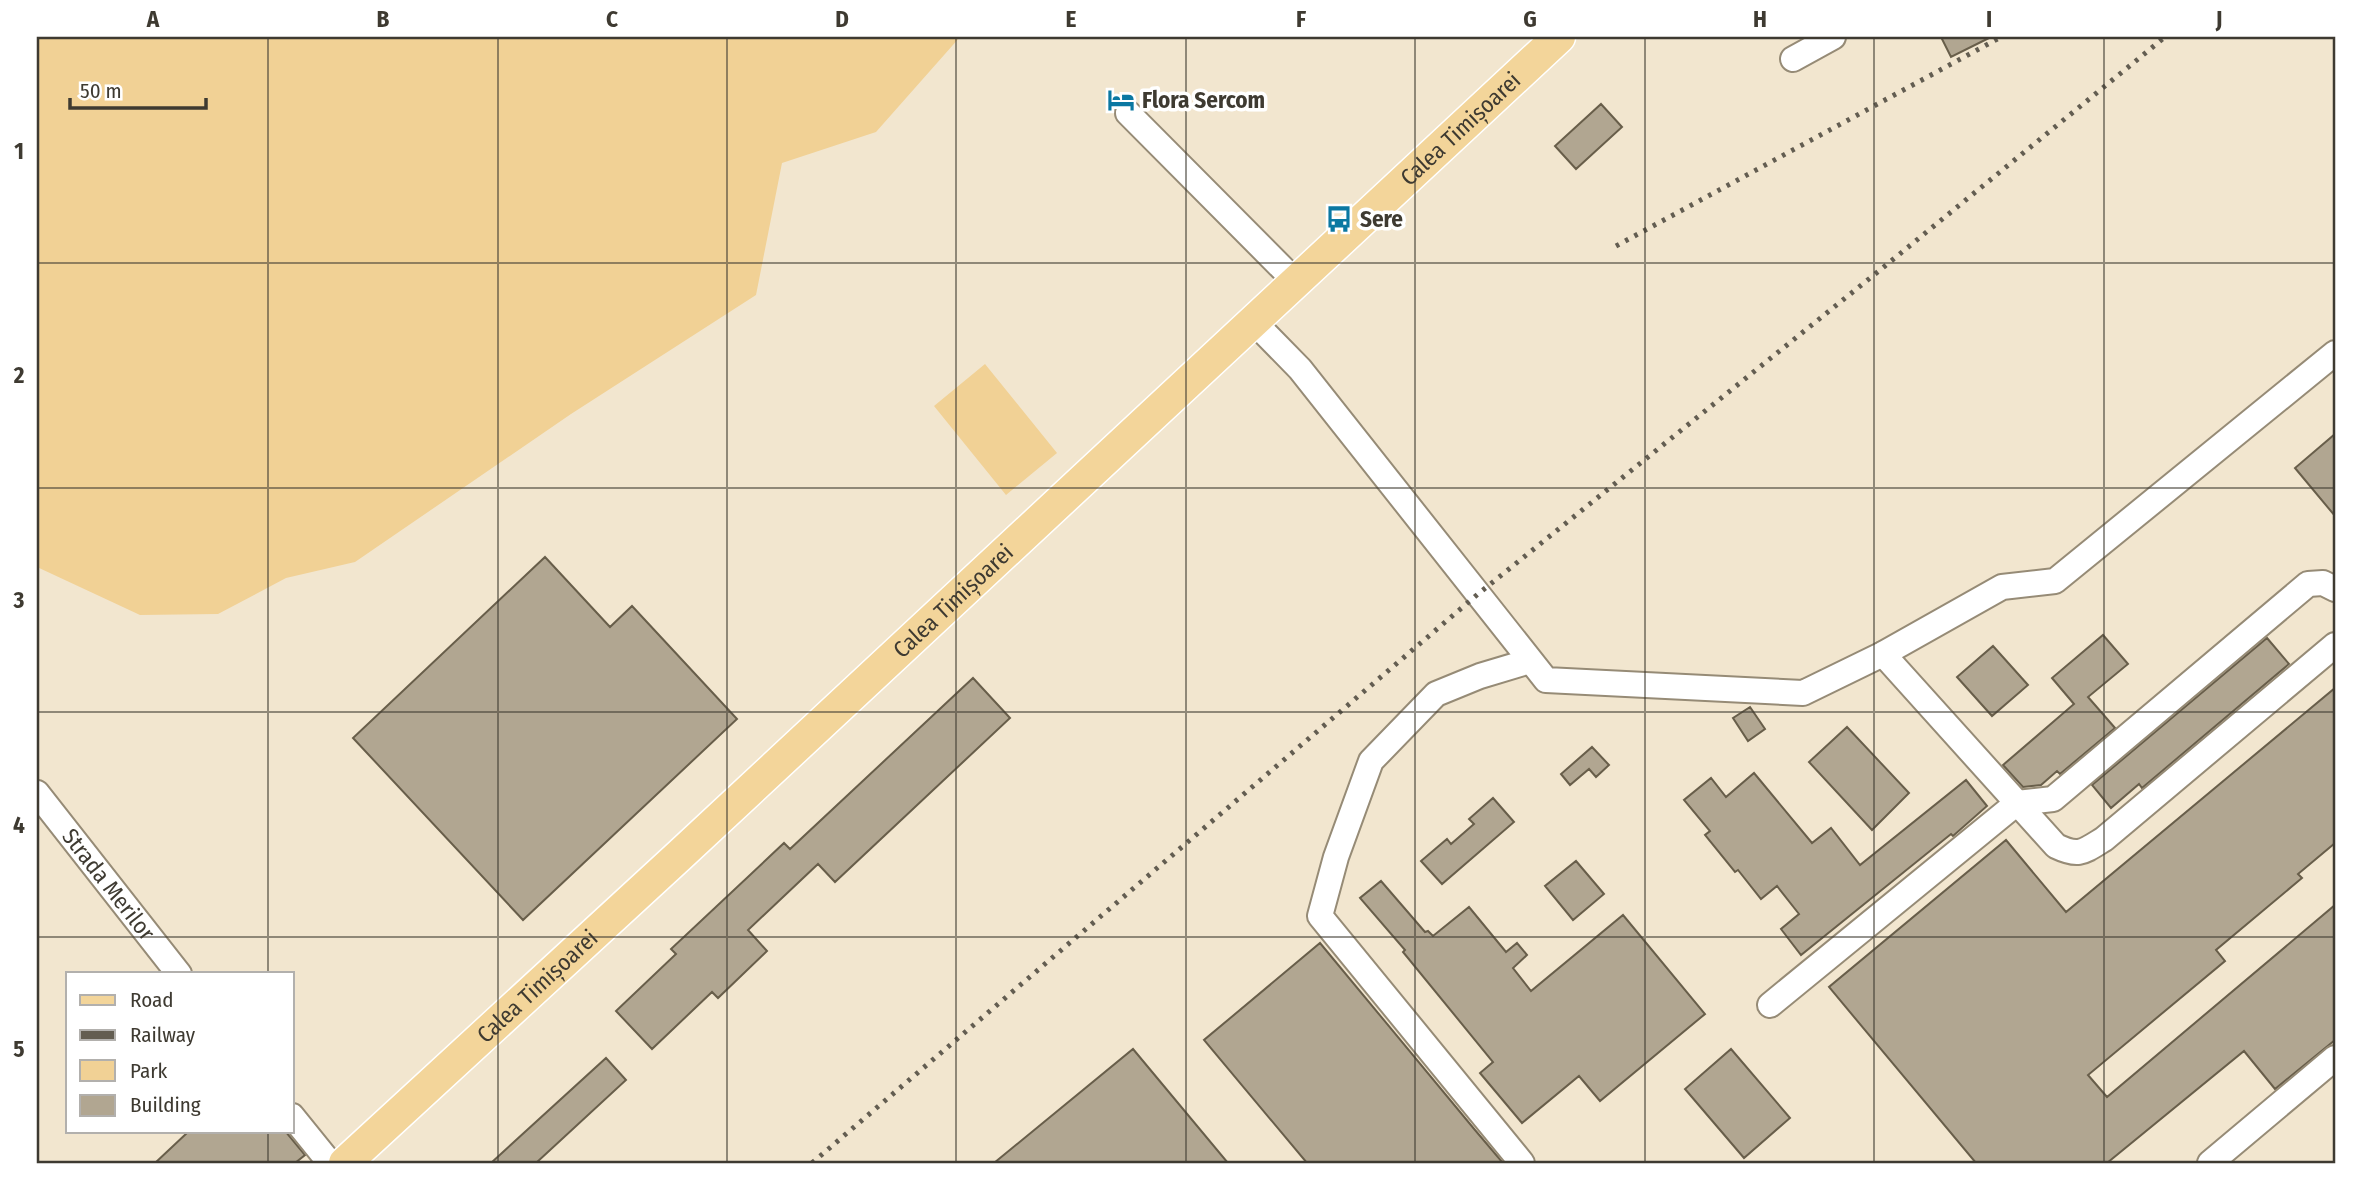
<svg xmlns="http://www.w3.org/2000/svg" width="2372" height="1200" viewBox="0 0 2372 1200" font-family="'Fira Sans Condensed',sans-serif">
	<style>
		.green { fill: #f1d195 }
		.building { fill: #b1a691; stroke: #685e4a; stroke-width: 2 }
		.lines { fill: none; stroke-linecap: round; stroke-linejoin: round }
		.minor-casing { stroke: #968b76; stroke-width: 28 }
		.major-casing { stroke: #fff; stroke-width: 35 }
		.minor { stroke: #fff; stroke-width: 24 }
		.major { stroke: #f3d59a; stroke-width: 32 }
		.rail { stroke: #635d51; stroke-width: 5; stroke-dasharray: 3.5 7; stroke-linecap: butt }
		.grid { fill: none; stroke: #3e3a31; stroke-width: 2; stroke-opacity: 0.55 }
		.labels { text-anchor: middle; stroke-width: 7; stroke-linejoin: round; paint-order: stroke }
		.poi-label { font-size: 23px; font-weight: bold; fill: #3e3a31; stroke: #fff; text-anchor: start }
		.street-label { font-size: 23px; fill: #3e3a31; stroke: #fff }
		.neatline { fill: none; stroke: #3e3a31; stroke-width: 2.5 }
		.grid-label { font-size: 23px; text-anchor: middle; font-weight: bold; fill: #3e3a31 }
	</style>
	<rect width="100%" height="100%" fill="#f2e6cf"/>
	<path class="green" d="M37,37H960L876,132L782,163L756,295L571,414L355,562L286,578L218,614L140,615L37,567Z
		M985,364L1057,453L1006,495L934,406Z"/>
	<path class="building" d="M1941,37H1991L1951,57Z
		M1601,104L1622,127L1576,169L1555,146Z
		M2335,434V516L2295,468Z
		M545,557L610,627L632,606L737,719L523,920L353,738Z
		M2103,635L2128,664L2088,697L2115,728L2060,774L2057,771L2041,785L2023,787L2003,765L2074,704L2052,678Z
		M2267,638L2289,664L2142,788L2139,784L2111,808L2092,785Z
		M1993,646L2028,685L1992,716L1957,677Z
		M973,678L1010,718L835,882L818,864L748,930L767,951L718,998L712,992L652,1049L616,1011L676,954L671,949L784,843L790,849Z
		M2335,688V843L2298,874L2302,878L2216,950L2225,961L2088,1075L2107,1097L2335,905V1040L2275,1089L2244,1051L2107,1163H1976L1829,987L2006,840L2066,912Z
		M1750,707L1765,729L1748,741L1733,718Z
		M1847,727L1909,793L1872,830L1809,762Z
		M1592,747L1609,765L1596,777L1589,769L1570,785L1561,774Z
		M1754,773L1812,843L1831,828L1860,865L1966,780L1987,806L1953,836L1951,834L1801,955L1781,929L1799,914L1777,886L1761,899L1738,870L1735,872L1705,835L1710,831L1684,800L1711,778L1726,797Z
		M1493,798L1514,822L1442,884L1421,861L1447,839L1451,844L1474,824L1469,819Z
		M1576,861L1604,894L1573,920L1545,886Z
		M1381,881L1425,932L1428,931L1433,936L1469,907L1506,952L1517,943L1527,955L1513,968L1531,991L1623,915L1705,1014L1600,1101L1579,1076L1522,1123L1480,1073L1493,1062L1403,952L1405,950L1360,898Z
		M1320,943L1475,1130L1503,1163H1307L1204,1040Z
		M1133,1049L1228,1163H994Z
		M1731,1049L1790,1118L1744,1158L1685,1089Z
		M606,1058L626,1080L536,1163H491Z
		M188,1132H286L305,1155L295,1163H155Z"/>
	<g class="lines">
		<defs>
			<g id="minor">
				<path d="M1793,59L1833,37"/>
				<path d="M1128,113L1296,282"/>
				<path d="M1254,322L1300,369L1546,680L1803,693L1883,654L2002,587L2055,581L2335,353"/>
				<path d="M1883,654L2056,846C2079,857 2083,852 2104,839L2335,645"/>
				<path id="s1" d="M37,793L179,974"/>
				<path d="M1770,1005L2017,803L2053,799L2308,584L2323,583L2335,589"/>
				<path d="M292,1116L330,1163"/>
				<path d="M1522,1163L1320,916L1336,857L1371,761L1436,694L1480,676L1530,661"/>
				<path d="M2210,1163L2335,1058"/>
			</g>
			<g id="major">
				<path id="s2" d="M345,1163L680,855L1559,37"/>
			</g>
		</defs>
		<use href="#minor" class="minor-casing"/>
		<use href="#major" class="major-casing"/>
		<use href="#minor" class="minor"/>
		<use href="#major" class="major"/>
		<path class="rail" d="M1616,246L2001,37
			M812,1163L1478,594L1885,266L2165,37"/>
	</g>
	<path class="grid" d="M268,37V974M498,37V1163M727,37V1163M956,37V1163M1186,37V1163M1415,37V1163M1645,37V1163M1874,37V1163M2104,37V1163M37,263H2335M37,488H2335M37,712H2335M37,937H2335M268,1132V1163"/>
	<defs>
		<symbol id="hotel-bare" viewBox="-9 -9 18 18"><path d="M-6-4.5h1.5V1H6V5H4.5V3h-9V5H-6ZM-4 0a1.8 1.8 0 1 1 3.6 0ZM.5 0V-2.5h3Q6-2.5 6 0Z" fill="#0b78a2" stroke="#fff" stroke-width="2.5" paint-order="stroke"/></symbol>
		<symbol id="bus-bare" viewBox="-9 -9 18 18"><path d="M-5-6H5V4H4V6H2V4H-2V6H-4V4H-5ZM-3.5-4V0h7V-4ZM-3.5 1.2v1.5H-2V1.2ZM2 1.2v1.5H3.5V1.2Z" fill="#0b78a2" stroke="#fff" stroke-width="2.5" paint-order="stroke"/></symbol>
	</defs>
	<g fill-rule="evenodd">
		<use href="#hotel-bare" x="1102" y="81" width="38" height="38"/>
		<use href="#bus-bare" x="1320" y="200" width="38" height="38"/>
	</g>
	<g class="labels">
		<g class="poi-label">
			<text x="1142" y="108">Flora Sercom</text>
			<text x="1360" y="227">Sere</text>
		</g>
		<g class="street-label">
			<text dy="8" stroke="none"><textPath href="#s2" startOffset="1521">Calea Timișoarei</textPath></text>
			<text dy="8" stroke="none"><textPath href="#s2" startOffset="828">Calea Timișoarei</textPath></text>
			<text dy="8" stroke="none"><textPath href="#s1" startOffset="116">Strada Merilor</textPath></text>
			<text dy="8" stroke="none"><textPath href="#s2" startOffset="261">Calea Timișoarei</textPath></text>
		</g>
	</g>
	<rect width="2372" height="1200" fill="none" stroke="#ffffff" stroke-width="77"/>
	<rect x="66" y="972" width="228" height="161" fill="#ffffff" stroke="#b2b0ad" stroke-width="2"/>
	<rect x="80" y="995" width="35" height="10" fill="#f3d59a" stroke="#b2b0ad" stroke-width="2"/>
	<text x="130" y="1007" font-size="21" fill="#3e3a31">Road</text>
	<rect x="80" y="1030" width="35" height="10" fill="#635d51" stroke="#b2b0ad" stroke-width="2"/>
	<text x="130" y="1042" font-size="21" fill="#3e3a31">Railway</text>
	<rect x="80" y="1060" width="35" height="21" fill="#f1d195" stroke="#b2b0ad" stroke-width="2"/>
	<text x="130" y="1078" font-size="21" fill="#3e3a31">Park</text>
	<rect x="80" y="1095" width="35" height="21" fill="#b1a691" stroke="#b2b0ad" stroke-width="2"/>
	<text x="130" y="1112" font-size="21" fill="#3e3a31">Building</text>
	<path d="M70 98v10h136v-10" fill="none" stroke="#3e3a31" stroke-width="3.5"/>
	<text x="80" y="98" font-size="21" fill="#3e3a31" stroke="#ffffff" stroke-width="5" paint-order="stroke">50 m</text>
	<rect x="38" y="38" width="2296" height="1124" class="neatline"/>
	<g class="grid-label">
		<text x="153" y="27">A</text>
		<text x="383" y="27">B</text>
		<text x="612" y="27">C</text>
		<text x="842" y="27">D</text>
		<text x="1071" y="27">E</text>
		<text x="1301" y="27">F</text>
		<text x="1530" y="27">G</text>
		<text x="1760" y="27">H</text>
		<text x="1989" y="27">I</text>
		<text x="2219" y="27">J</text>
		<text x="19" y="159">1</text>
		<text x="19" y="383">2</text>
		<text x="19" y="608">3</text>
		<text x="19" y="833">4</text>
		<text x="19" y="1057">5</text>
	</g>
</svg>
